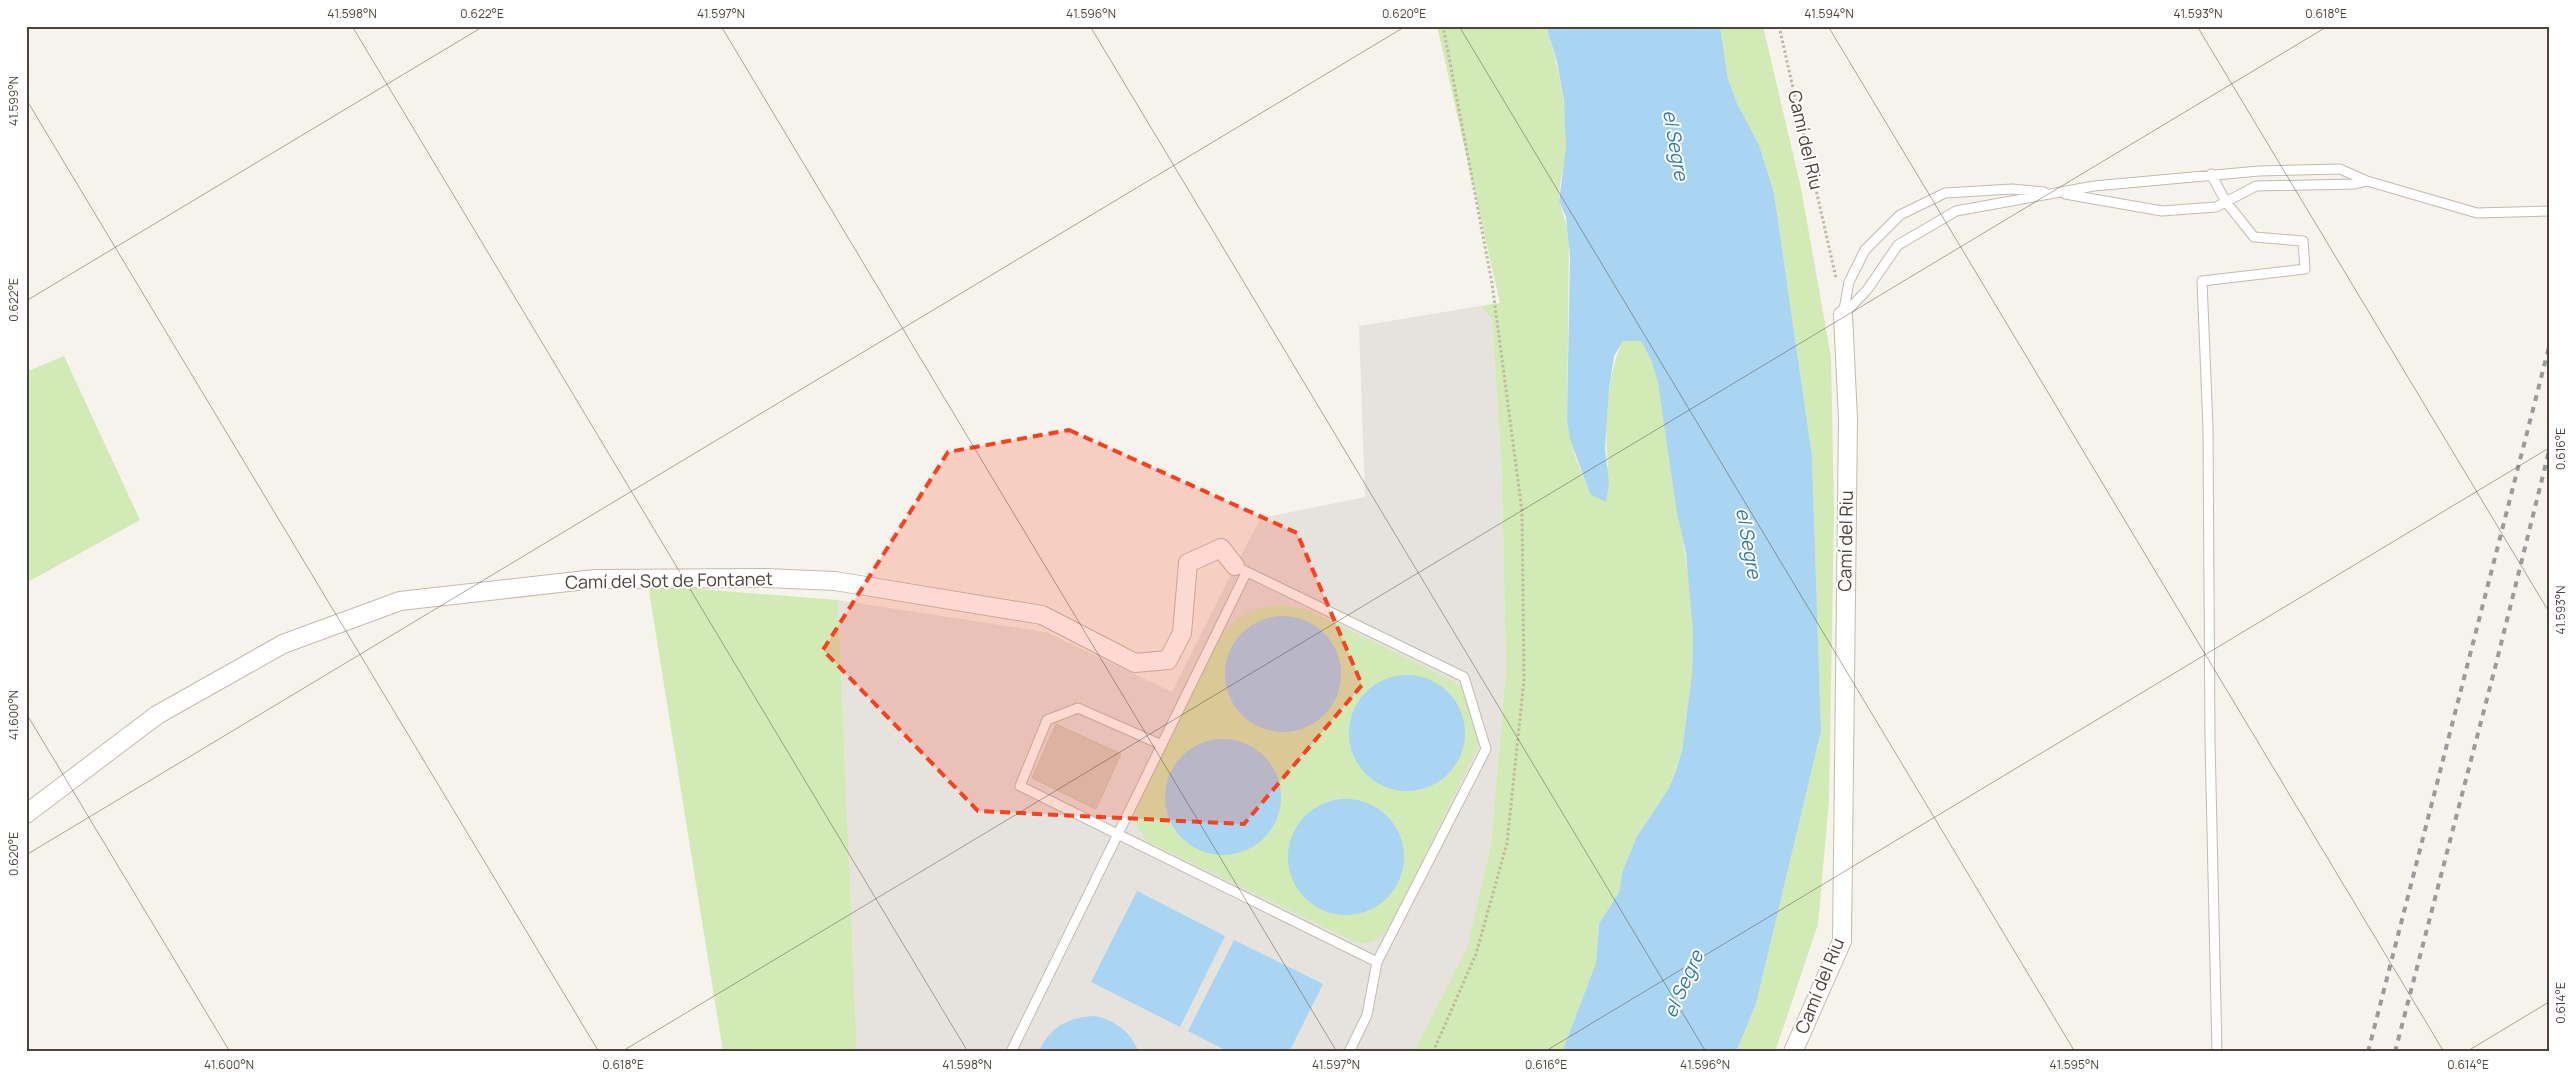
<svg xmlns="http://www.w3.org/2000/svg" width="2575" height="1078" viewBox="0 0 2575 1078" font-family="Manrope,sans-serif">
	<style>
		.industrial { fill: #e6e2dd }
		.green { fill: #d2eab5 }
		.water { fill: #a9d4f2 }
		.building { fill: #d8cfc1; stroke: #d3c7b4 }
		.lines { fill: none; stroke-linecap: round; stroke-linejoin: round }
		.lane-casing { stroke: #c2bbae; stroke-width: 11 }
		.street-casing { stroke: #c2bbae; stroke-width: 20 }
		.path { stroke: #c4b79f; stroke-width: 3; stroke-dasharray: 2.5 2.5; stroke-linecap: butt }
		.lane { stroke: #fff; stroke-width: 9 }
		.street { stroke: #fff; stroke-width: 18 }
		.rail { stroke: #9a9a9a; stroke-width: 4; stroke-dasharray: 6 6; stroke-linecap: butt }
		.marked { fill: #fc3f1d; fill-opacity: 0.2; stroke: #fc3f1d; stroke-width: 4; stroke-dasharray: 10 6; stroke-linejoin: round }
		.ticks { fill: none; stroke: #4b4439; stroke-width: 1; stroke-opacity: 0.45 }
		.labels { text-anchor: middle; stroke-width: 4; stroke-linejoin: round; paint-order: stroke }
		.street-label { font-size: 18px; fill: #4b4439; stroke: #fff }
		.water-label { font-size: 19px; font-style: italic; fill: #2e7ab2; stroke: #fff }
		.neatline { fill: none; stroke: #4b4439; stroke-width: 2 }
		.ticks-label { font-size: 12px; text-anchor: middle; fill: #4b4439 }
	</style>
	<rect width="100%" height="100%" fill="#f6f3ec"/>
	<path class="industrial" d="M1480,306L1492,319L1502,478L1506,670L1491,844L1467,948L1414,1052H857L838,600L1046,632L1172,692L1235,566L1261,518L1365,497L1359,326Z"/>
	<path class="green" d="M1437,26H1546C1558,66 1568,106 1566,148C1565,165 1559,181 1559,198C1560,207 1567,224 1569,235L1567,420L1575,456L1590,494L1608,466C1604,434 1607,370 1623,341H1641L1651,360L1658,383L1691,592L1693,633L1692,673L1682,751L1669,788L1636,838L1622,873L1619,892L1599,924L1596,963L1562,1052H1414L1467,948L1491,844L1506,670L1502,478L1492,319L1480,306L1500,303Z
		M1720,26H1763L1801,188L1831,357L1834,514L1829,801L1818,924L1775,1052H1736L1756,1004L1821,731L1812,456L1774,193L1759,145L1737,103L1728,79Z
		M64,356L140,520L26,583V372Z
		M648,585L838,600L857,1052H723Z
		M1281,605L1308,610L1455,682L1467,693L1480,735L1476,751L1393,920C1384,937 1371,949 1351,940L1147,841L1137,826V807L1221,635C1236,616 1257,606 1281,605Z"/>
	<path class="water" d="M1546,26H1720L1728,79L1737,103L1759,145L1774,193L1812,456L1821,731L1756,1004L1736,1052H1562L1596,963L1599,924L1619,892L1622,873L1636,838L1669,788L1676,770L1682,751L1692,673L1693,633L1686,553L1677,513L1658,383L1651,360L1641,341H1623L1614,356L1609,390L1605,448L1609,483L1606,502L1590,494L1570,439L1567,420L1570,256L1566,217L1559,201L1566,147L1564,101L1557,62Z
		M1225 674a58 58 0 1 1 116 0a58 58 0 1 1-116 0Z
		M1349 733a58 58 0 1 1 116 0a58 58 0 1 1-116 0Z
		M1165 797a58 58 0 1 1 116 0a58 58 0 1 1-116 0Z
		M1288 857a58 58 0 1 1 116 0a58 58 0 1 1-116 0Z
		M1137,891L1225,936L1180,1027L1091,982Z
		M1234,940L1323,984L1289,1052H1229L1188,1031Z
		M1095,1016C1116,1021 1130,1031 1139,1052H1039C1049,1027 1069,1017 1095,1016Z"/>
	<path class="building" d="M1056,724L1121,754L1096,809L1032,778Z"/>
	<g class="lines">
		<defs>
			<path id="lane" d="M2211,174L2226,202L2254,237L2303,241L2305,269L2202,281L2208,428L2210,741L2217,1052
				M2065,194L2162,211L2216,207L2256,186L2355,184L2367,181
				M1843,315L1867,290L1898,245L1956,211L2094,186L2259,171L2340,169L2367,181L2477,213L2549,211
				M1843,315L1849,282L1865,250L1900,215L1945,193L2012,189L2044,192
				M1235,566L1464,677L1486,749L1377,962L1367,1015L1349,1052
				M1162,745L1078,708L1047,720L1020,786L1377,962
				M1011,1052L1246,573"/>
			<path id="street" d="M26,814L157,715L283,644L400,601L595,579L766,578L835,581L1042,615L1135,663L1168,660L1182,633L1188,563L1221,548L1235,566
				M1793,1052L1842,941L1848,419L1843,315"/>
		</defs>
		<use href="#lane" class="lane-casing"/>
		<use href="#street" class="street-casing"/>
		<path class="path" d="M1779,26L1836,278
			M1433,1052L1476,954L1507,843L1524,680L1522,511L1492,283L1443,26"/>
		<use href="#lane" class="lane"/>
		<use href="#street" class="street"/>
		<path class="rail" d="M2368,1052L2549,347
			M2395,1052L2496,664L2549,451"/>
	</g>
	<path class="marked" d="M1069,430L1297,533L1362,685L1244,824L978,811L823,650L948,452Z"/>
	<path class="ticks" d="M352,26L968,1052M721,26L1337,1052M1090,26L1706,1052M1459,26L2075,1052M1828,26L2444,1052M2197,26L2549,612M26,99L599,1052M26,301L484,26M26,713L230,1052M26,855L1406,26M621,1052L2328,26M1544,1052L2549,448M2466,1052L2549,1002"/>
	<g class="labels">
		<g class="street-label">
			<text transform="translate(1805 140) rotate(77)" y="6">Camí del Riu</text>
			<text transform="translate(1846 541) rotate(-89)" y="6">Camí del Riu</text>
			<text transform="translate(669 581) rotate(-1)" y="6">Camí del Sot de Fontanet</text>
			<text transform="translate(1820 986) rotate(-68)" y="6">Camí del Riu</text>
		</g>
		<g class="water-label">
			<text transform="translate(1676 145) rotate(80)" y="7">el Segre</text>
			<text transform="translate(1749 543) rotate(80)" y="7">el Segre</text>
			<text transform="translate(1683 984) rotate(-66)" y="7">el Segre</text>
		</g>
	</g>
	<rect width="2575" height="1078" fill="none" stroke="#ffffff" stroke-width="55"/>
	<rect x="28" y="28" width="2520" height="1022" class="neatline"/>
	<g class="ticks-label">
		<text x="352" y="18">41.598°N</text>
		<text x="482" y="18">0.622°E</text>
		<text x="721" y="18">41.597°N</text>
		<text x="1091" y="18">41.596°N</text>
		<text x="1404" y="18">0.620°E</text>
		<text x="1829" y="18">41.594°N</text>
		<text x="2198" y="18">41.593°N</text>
		<text x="2326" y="18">0.618°E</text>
		<text transform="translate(14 101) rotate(-90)" y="4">41.599°N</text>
		<text transform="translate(14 300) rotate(-90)" y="4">0.622°E</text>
		<text transform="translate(2561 449) rotate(-90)" y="4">0.616°E</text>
		<text transform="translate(2561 610) rotate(-90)" y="4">41.593°N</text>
		<text transform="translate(14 715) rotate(-90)" y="4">41.600°N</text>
		<text transform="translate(14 854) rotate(-90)" y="4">0.620°E</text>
		<text transform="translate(2561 1003) rotate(-90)" y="4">0.614°E</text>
		<text x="229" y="1069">41.600°N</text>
		<text x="623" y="1069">0.618°E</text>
		<text x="967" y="1069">41.598°N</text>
		<text x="1336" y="1069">41.597°N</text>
		<text x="1546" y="1069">0.616°E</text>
		<text x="1705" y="1069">41.596°N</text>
		<text x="2074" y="1069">41.595°N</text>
		<text x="2468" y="1069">0.614°E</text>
	</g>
</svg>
